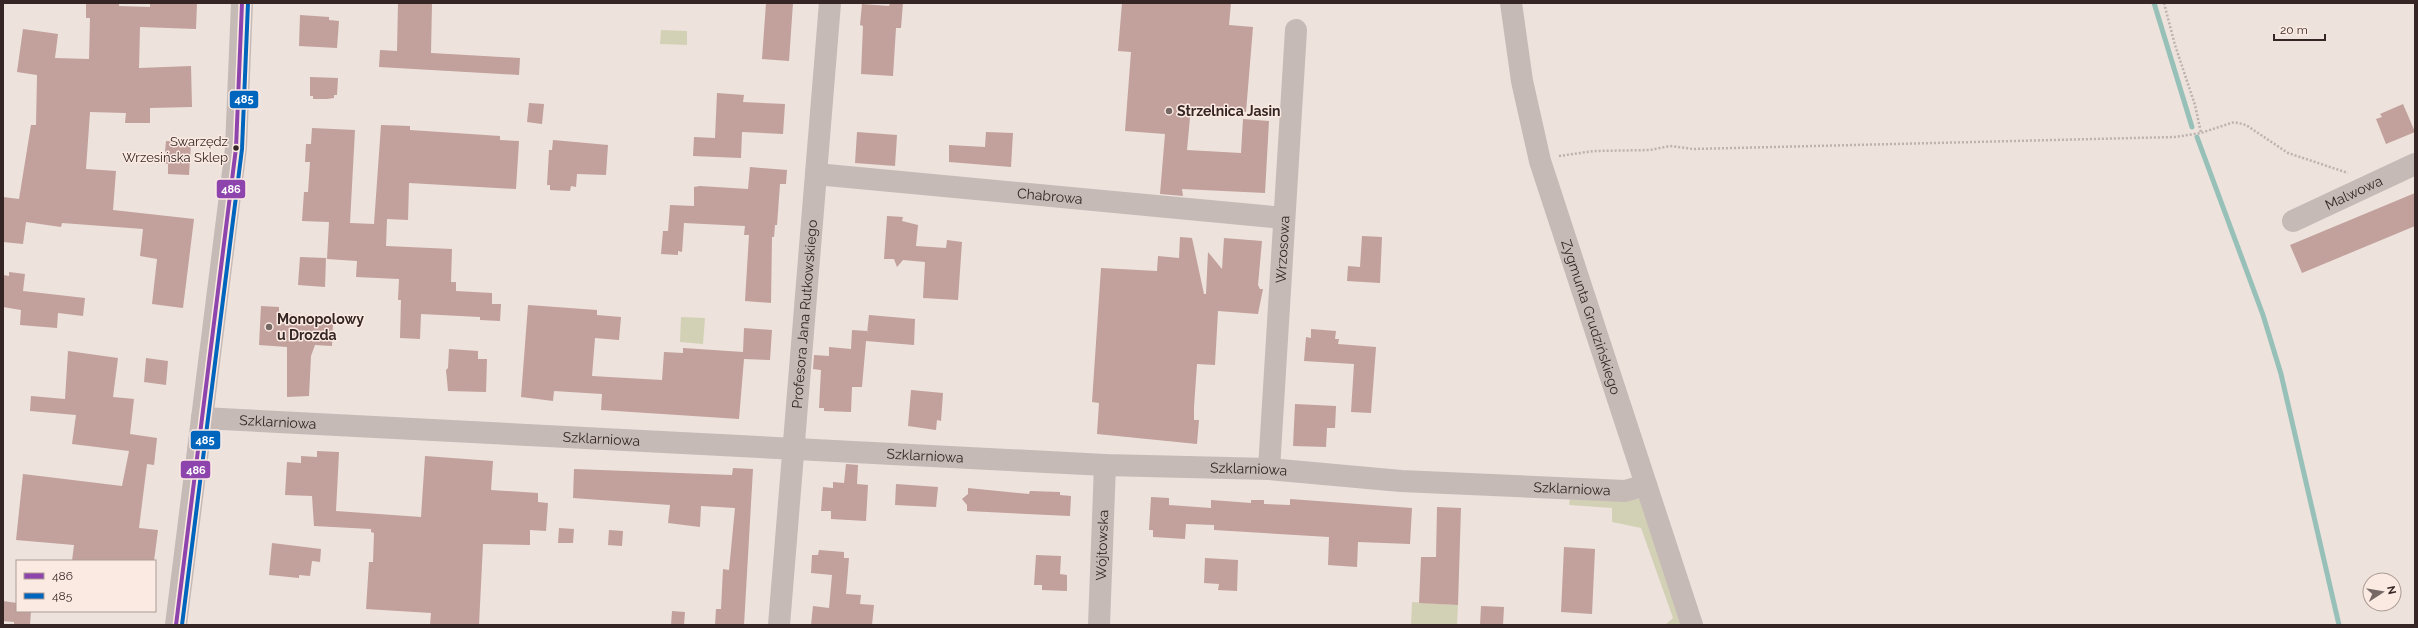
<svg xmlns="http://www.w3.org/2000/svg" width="2418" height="628" viewBox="0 0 2418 628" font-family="Raleway,sans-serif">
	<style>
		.green { fill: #d3d1b5 }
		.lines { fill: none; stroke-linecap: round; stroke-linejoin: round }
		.stream { stroke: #97c1b8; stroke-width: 5 }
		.building { fill: #c2a09c }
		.path { stroke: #beb2ae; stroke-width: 2.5; stroke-dasharray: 2 2; stroke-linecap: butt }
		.minor { stroke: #c5bab6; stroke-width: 22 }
		.bus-1-casing { stroke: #fbeae2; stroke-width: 7 }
		.bus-2-casing { stroke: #fbeae2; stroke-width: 7 }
		.bus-1 { stroke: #8e44ad; stroke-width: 4 }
		.bus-2 { stroke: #0065bd; stroke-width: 4 }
		.poi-dot { fill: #756865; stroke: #fbeae2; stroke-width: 1.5 }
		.bus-dot { fill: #352625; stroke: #fbeae2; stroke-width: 1.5 }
		.labels { text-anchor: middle; stroke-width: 3; stroke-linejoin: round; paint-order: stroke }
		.bus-label { font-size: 13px; fill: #352625; stroke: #fbeae2; text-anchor: end }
		.poi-label { font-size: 14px; font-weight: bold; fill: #352625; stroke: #fbeae2; text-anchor: start }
		.street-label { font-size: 14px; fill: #352625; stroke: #fbeae2 }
		.line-badge { stroke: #fbeae2; stroke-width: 1.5 }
		.badge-label { font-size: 11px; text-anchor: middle; font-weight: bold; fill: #fff }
	</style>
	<rect width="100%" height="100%" fill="#ede2dc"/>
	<path class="green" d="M661,30L687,31V45L660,44Z
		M681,317L705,318L703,344L680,342Z
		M1570,498L1644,499L1694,625H1665L1673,618L1641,528L1612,522V508L1569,505Z
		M1412,602L1458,605L1457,625H1411Z"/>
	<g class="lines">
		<path class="stream" d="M2154,3L2192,127
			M2197,137L2263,315L2281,374L2339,625"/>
	</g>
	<path class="building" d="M86,3H119V6L150,7V3H197L196,29L140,27L139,68L191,66L192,107L150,108V123H125L126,113L90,112L86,169L116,171L113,210L194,219L183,308L152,304L157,259L140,256L143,229L62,223L61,227L26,222L23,244L3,242V197L19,199L31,125H36L37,75L17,72L23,29L58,34L55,58L89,59L90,18H86Z
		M398,3H432L431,53L520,58L519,75L379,67L380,50L397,51Z
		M766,3H793L789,61L762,59Z
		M890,3H903L901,28H896L893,76L861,74L863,26L860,25L862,4L889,6Z
		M1122,3H1231L1229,25L1253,27L1246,112L1191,107L1187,150L1241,153L1243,119L1269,121L1265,193L1182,189L1183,196L1160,194L1165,134L1125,131L1131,52L1118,51Z
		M300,15L329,17V20L339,21L337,48L299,46Z
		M310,77L338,78L337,95H334V98L327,99H313V96H310Z
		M717,93L744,95L743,102L785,104L783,134L742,132L741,158L693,156L694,137L715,138Z
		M529,103L544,104L542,124L527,122Z
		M2403,104L2415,132L2386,144L2376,119L2382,117L2380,114Z
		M381,125L410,126V130L500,136V140L519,141L516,189L409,183L408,220L387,219L386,246L452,249L451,282H456V291L492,293V304H501L500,321L480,320V317L421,314L420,339L400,338L401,300H398L399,279L356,277L357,261L327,259L329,222L302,221L304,192H308L310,162H305L306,144H311L312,128L355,130L350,223L374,224Z
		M857,132L897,135L895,166L855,163Z
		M986,132L1013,133L1011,167L949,162V145L985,147Z
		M553,140L608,145L606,175L577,174L576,187L571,186L570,191L550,190V185H547L549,150H552Z
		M166,141L191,143L189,175L168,174V164L164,163Z
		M750,167L787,170L786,184H780L777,225H775L774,237H772L771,303L745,301L749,235H744L745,226L684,223L682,252L678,251V255L661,254L663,231H668L670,205L694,206V187L700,186L748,189Z
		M2415,193V226L2302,273L2290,245Z
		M887,216L903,217L902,221L918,225L916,246L946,248L947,240L962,242L958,300L923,298L925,262L903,260L897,267L894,259H884Z
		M1362,236L1382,237L1380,283L1347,281L1348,266L1360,267Z
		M1180,237L1192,238L1204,294H1206L1208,252L1222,269L1224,238L1262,241L1258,285L1260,289H1263L1258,314L1218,311L1215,365L1197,364L1194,407V420H1199L1197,444L1097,434L1099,403L1092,402L1101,268L1157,271L1158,256L1179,258Z
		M300,257L326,258L325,287L298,285Z
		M9,272L25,274L23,291L85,298L83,316L58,313L57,328L20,325L21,310L3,307V275L9,276Z
		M528,305L597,310V315L621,317L619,340L595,338L592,376L662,380L664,352L683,353V348L743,352L744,328L772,330L770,360L744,359L739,419L601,410L602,394L554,391L553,401L521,397Z
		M261,306L279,307V314L313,316V322L333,323L332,346L315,345L311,356L309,396L287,397V347L259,345Z
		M869,315L915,319L914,345L866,341L862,387H852L851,412L824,411V408H819L821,370L813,369L814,355L829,356V347L851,349L852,330L867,331V334Z
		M1311,329L1336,331L1335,339H1339L1338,344L1376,347L1371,413L1351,412L1354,364L1304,361L1306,337L1311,338Z
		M449,349L478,351V359H487L486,392L448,391L446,370L448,368Z
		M68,351L118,358L113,397L134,399L130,434L157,438L154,465L147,464L139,528L158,530L154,561H72L74,545L16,540L23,474L122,486L129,451L72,444L76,415L30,411L31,396L65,399Z
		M146,358L168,361L166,385L144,382Z
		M911,390L943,393L941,421L937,420L936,430L908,426Z
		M1295,404L1336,406L1335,428H1327L1326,447L1293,446Z
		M317,451L339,452L336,511L421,517L425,456L493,461L491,490L538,493V502L548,503L546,531L530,530V545L483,544L479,625H430L431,613L366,609L369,562H373L374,533L371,532V529L314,526L312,496L285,495L287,462L301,463V456L317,457Z
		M846,464L858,465L857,484L868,485L866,521L831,519V511H821L823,487L833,488V482L844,483Z
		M733,468L753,469L744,625H715L716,609H721L723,569L729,570L735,508L701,506L700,527L668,523L670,505L573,498L574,469L732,475Z
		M896,484L938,487L936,507L895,505Z
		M968,488L1029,494L1030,491L1060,492V495L1071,496L1070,516L967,511V505L962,499L968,494Z
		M1151,497L1169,498V505L1211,508V500L1251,503V500H1264V504L1290,505V499L1412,508L1410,544L1358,542L1357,567L1328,565L1329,537L1214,530V525L1186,524L1185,539L1153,537V530H1149Z
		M1437,507L1461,508L1458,605L1419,603L1421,557H1436Z
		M559,528L574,529L573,543H558Z
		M609,530L623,531L622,546L608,545Z
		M272,543L321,549L320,562L312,561L310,576L299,575V578L269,575Z
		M1564,547L1595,549L1592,614L1561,612Z
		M819,550L844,552V558H849L846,594L861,595L860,604L874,605L872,625H811L813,606L829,608L832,575L811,573L812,555H818Z
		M1036,555L1061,556L1060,574L1067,575V591L1042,590V585H1034Z
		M1205,558L1238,560L1237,591L1218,590L1219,584L1204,583Z
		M3,601L17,603V611H31L30,625H14V622L3,621Z
		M1481,606L1504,607L1503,625H1480Z
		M672,611L685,612L684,625H671Z"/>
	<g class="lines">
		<path class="path" d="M2164,3L2175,45L2195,105L2201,133
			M1559,156L1594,151L1650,150L1670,146L1693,149L2175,137L2201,133L2234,122L2246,125L2288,153L2348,173"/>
		<g class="minor">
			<path id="s1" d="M1511,3L1522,81L1540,161L1692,625"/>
			<path id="s2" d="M816,174L1284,218"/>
			<path id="s3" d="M2293,221L2415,164"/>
			<path id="s4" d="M202,418L1105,465L1269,469L1401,481L1625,491L1646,485"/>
			<path id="s5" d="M1269,469L1296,30"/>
			<path d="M176,625L236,148L242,3"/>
			<path id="s6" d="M779,625L830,3"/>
			<path id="s7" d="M1099,625L1105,465"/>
		</g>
		<defs>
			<path id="bus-1" d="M176,625L236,148L242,3"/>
			<path id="bus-2" d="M182,625L242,149L248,3"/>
		</defs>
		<use href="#bus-1" class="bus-1-casing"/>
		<use href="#bus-2" class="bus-2-casing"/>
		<use href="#bus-1" class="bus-1"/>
		<use href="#bus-2" class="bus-2"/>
	</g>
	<g class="poi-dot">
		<circle cx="1169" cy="111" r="4"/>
		<circle cx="269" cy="327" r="4"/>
	</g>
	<circle class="bus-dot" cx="236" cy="148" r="3.5"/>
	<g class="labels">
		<g class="bus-label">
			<text x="228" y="146">Swarzędz<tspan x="228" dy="16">Wrzesińska Sklep</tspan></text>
		</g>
		<g class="poi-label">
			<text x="1177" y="116">Strzelnica Jasin</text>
			<text x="277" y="324">Monopolowy<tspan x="277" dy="16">u Drozda</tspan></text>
		</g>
		<g class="street-label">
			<text dy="5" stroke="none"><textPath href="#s3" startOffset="67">Malwowa</textPath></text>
			<text dy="5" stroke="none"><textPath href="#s2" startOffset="235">Chabrowa</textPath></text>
			<text dy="5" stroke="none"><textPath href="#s5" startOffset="220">Wrzosowa</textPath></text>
			<text dy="5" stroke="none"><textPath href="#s6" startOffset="312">Profesora Jana Rutkowskiego</textPath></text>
			<text dy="5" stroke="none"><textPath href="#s1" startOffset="325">Zygmunta Grudzińskiego</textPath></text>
			<text dy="5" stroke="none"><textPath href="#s4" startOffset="76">Szklarniowa</textPath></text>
			<text dy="5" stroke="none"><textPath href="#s4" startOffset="400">Szklarniowa</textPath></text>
			<text dy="5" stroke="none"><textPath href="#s4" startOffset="724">Szklarniowa</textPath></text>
			<text dy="5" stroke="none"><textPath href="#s4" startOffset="1048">Szklarniowa</textPath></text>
			<text dy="5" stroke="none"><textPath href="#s4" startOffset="1372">Szklarniowa</textPath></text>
			<text dy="5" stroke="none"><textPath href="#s7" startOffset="80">Wójtowska</textPath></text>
		</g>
	</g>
	<g class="line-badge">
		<rect x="229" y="90" width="30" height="19" rx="4" fill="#0065bd"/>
		<rect x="216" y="179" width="30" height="20" rx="4" fill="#8e44ad"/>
		<rect x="190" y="430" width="31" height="20" rx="4" fill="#0065bd"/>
		<rect x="180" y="460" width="31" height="19" rx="4" fill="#8e44ad"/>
	</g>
	<g class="badge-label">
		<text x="244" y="103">485</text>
		<text x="231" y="193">486</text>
		<text x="205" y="444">485</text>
		<text x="196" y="474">486</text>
	</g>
	<rect width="2418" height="628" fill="none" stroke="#352625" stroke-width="8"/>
	<rect x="16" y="560" width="140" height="52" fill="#fbeae2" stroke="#ac9c96"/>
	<rect x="24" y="573" width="20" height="6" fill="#8e44ad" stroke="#ac9c96"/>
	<text x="52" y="580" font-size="12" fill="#352625">486</text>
	<rect x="24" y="593" width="20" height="6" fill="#0065bd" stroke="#ac9c96"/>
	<text x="52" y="600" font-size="12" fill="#352625">485</text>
	<g transform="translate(2382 592) rotate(78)"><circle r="19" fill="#fbeae2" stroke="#ac9c96"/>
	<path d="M0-3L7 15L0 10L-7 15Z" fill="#756865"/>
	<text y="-6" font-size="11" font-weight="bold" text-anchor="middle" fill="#352625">N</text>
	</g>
	<path d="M2274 34v6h51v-6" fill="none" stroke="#352625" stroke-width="2"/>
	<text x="2280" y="34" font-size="12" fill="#352625" stroke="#fbeae2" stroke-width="3" paint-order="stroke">20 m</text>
</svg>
